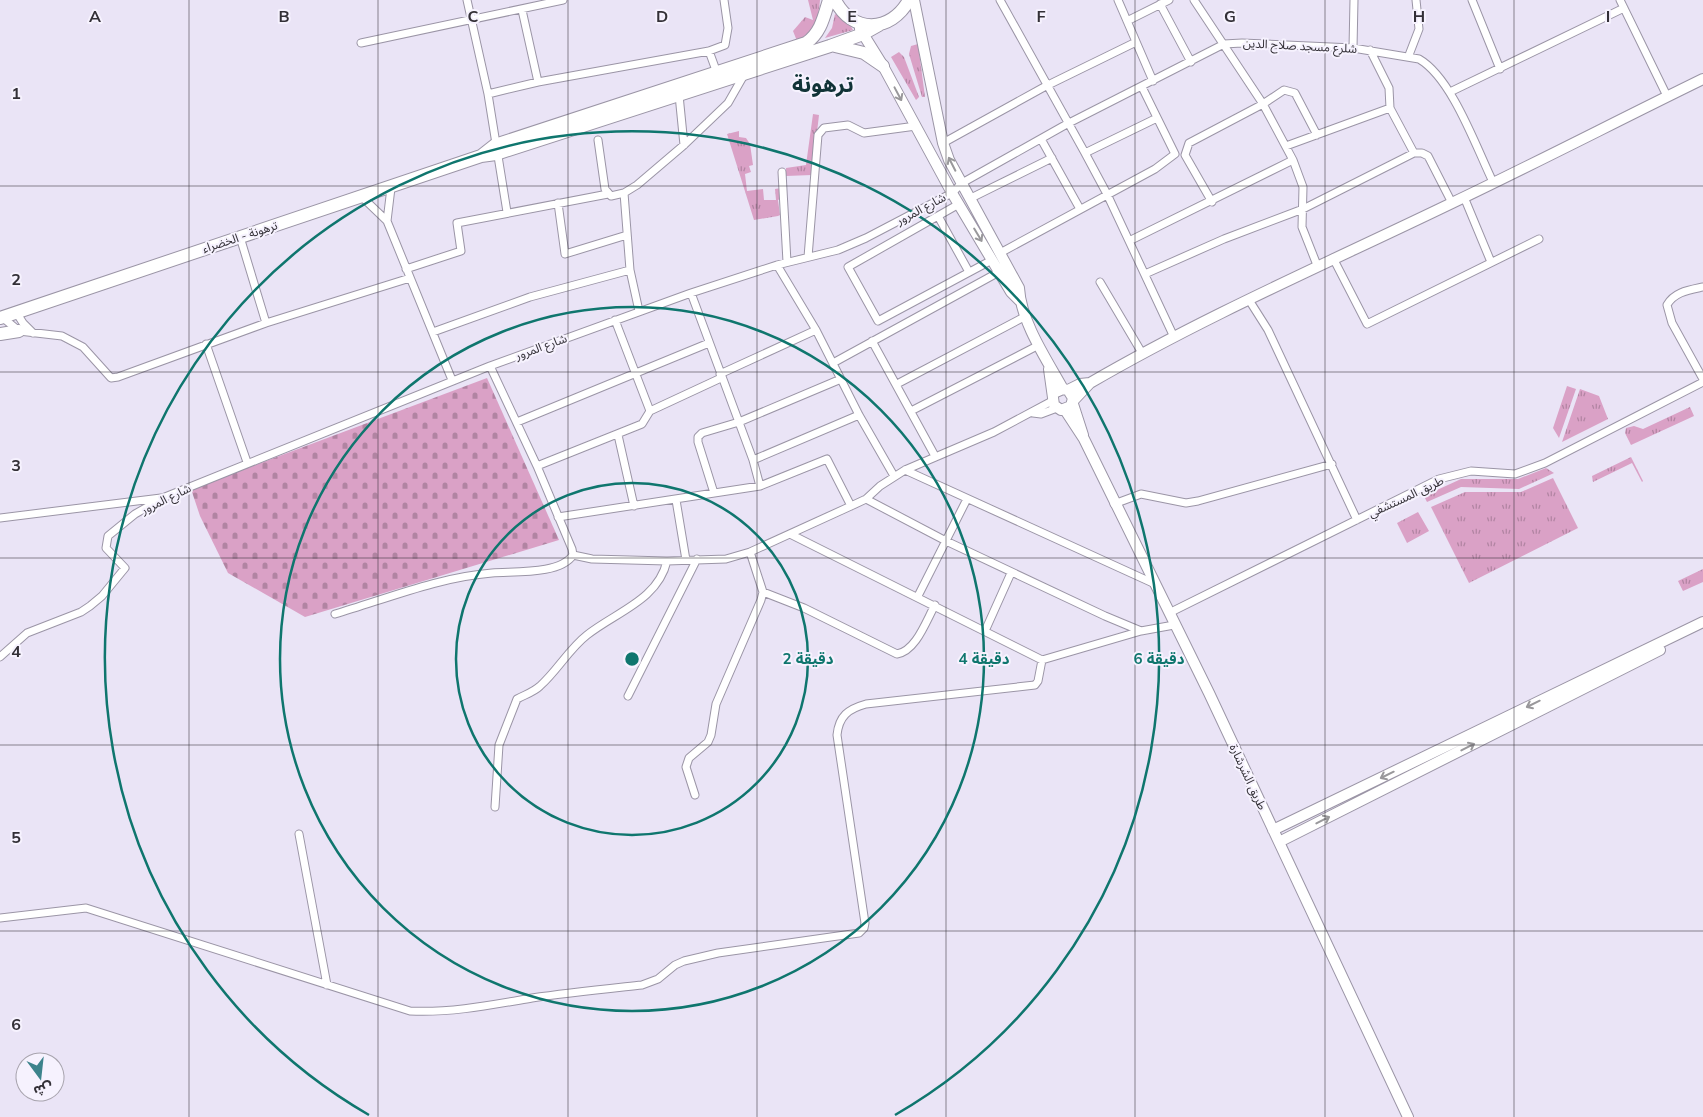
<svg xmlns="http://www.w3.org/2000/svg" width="1703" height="1117" viewBox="0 0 1703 1117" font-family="Mulish,'Noto Sans Arabic',sans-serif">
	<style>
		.grass { fill: url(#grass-tufts) }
		.cemetery { fill: url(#cemetery-stones) }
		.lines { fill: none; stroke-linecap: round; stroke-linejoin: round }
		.street-casing { stroke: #9b95a6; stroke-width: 9 }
		.secondary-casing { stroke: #9b95a6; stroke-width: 12 }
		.highway-casing { stroke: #9b95a6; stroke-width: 14 }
		.street { stroke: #fff; stroke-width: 7 }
		.secondary { stroke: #fff; stroke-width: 10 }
		.highway { stroke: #fff; stroke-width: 12 }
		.oneway { stroke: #99989b }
		.grid { fill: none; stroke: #333037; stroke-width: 1; stroke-opacity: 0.55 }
		.ring { fill: none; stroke: #0f766e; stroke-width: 2.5 }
		.labels { text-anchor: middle; stroke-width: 4; stroke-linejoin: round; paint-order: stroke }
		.street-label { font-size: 12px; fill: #333037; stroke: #f6f2fe }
		.town-label { font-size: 22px; font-weight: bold; fill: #113337; stroke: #f6f2fe }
		.grid-label { font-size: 16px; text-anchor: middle; font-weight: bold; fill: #333037; stroke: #f6f2fe; stroke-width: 4; stroke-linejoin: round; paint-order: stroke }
		.centre { fill: #0f766e; stroke: #f6f2fe; stroke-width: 2.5 }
		.ring-label { font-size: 15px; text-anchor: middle; font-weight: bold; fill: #0f766e; stroke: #f6f2fe; stroke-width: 4; stroke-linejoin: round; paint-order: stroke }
	</style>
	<defs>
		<pattern id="grass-tufts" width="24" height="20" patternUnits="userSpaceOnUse" patternTransform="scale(1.25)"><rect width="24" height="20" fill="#daa1c6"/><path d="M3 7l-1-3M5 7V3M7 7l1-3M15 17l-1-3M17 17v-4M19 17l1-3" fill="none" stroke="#b184a2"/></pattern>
		<pattern id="cemetery-stones" width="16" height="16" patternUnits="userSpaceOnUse" patternTransform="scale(1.25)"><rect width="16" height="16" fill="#daa1c6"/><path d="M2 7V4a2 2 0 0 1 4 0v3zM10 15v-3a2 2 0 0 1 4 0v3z" fill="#b184a2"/></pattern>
	</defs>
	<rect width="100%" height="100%" fill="#eae4f6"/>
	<path class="grass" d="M808,0H820C818,20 816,31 797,41L793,31L805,17L813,20Z
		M835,14L849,23L853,30L825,38L832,28Z
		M918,44L925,97H922L909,54L911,46Z
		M899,52L904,57L919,97L916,100L891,57Z
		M813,114L819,115L812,175L786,176V168L806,165Z
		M739,131V137L746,138L750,144L753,165L749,166L751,172L745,174L747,191L763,189L764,200H776L775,189L781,188L780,199L778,200L780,215L778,216L754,220L727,134Z
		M1567,386L1576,389L1559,438L1553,428Z
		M1580,389L1599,396L1608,419L1562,442Z
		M1690,407L1694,416L1631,445L1625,433L1626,428L1634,426L1643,429Z
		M1631,457L1643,481L1642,482L1632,463L1593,482L1592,476Z
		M1546,468L1554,473L1519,489L1461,487L1427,502L1424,496L1461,479H1518Z
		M1553,478L1578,528L1469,583L1431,507L1465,492H1521Z
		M1418,512L1429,531L1407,543L1397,523Z
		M1703,569V582L1683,591L1678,581Z"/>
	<path class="cemetery" d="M487,378L559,540L305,617L228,573L200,516L191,489Z"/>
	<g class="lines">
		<defs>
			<path id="street" d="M467,0L488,94L507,212
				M1000,0L1085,153L1157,118
				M1118,0L1153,81
				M1194,0L1263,104L1293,160L1303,187L1302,227L1317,265
				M1472,0L1500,69
				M1620,0L1667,96
				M1160,4L1191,62
				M522,10L538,82
				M1127,21L1169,0
				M361,43L563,0
				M1353,48L1354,0
				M1370,50L1389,88L1390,108L1414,153
				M709,51L717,73
				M1409,55L1419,29L1416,0
				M1450,92L1624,8
				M488,94L538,82L709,51L725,45L728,28L724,0
				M679,95L684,145
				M1041,139L1080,209
				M598,140L605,189L611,196L624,193
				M943,143L1046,86L1136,42
				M1286,146L1390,108
				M1085,153L1107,194L1174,337
				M782,172L787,262
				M362,197L387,221L452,380
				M1464,197L1491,262
				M971,198L1052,158
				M1212,202L1185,155L1189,143L1263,104L1284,90L1295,93L1317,135
				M558,203L565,254L627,235
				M959,204L848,267L878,321L992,260
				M938,216L969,272
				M387,221L391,188
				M240,237L266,323
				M1129,241L1293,160
				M1000,253L1155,169L1175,154L1142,87
				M808,257L818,135L824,128L848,125L864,133L916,126
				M1333,258L1367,324L1539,239
				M777,265L816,330L859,415L894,476
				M406,269L461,251L457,223L608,194
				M1145,274L1224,239L1303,209L1414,153H1422L1428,156L1452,203
				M1100,282L1142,353
				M1703,287C1689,290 1674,292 1667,305L1672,323L1703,379
				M691,293L753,460L760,486
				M1249,300L1268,330L1357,520
				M639,311L630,270L624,193L637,185L684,145L728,103L744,75
				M16,312L23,323L33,333
				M2,317L19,331L62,336L83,347L111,378L118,377L266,323L410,278
				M433,332L530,297L630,270
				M872,341L935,456
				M206,344L247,462
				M833,363L999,272
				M490,366L537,466L572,549L573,555
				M720,374L816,330
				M897,384L1026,316
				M650,411L721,378
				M911,411L1039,345
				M1033,413L1041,414L1057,408
				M517,422L709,343
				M618,435L634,506
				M753,460L859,415
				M537,466L642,424L650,411L615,320
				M905,470L1155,584
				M714,493L698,442V437L702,433L739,422L841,379
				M866,499L946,541L1105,616L1141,631L1174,625
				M676,500L686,560
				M1114,504L1141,494L1186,503L1198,501L1332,464
				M558,517L760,486L827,459L851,506
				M0,518L161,498
				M790,534L1042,660
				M573,555L592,559L667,561L726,559L750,552L851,506L866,499L880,486L905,470L994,432L1052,401
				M763,592L804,608L897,654C916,651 926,621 935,605
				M918,596L967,499
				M1169,613L1439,479L1471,471L1515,474L1545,463L1703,382
				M335,614C386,599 439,577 492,573C513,571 560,575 573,555
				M985,631L1011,573
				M0,657L27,633L81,612L90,606L102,596L125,568L106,548L108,536L135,514L165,497L490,366L691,293L777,265L838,250L866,238L952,193L962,183L1067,124L1224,44L1242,43L1353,48L1419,59C1452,78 1476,147 1493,182
				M628,696L697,559
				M695,795L686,767L689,758L708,742L711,735L716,704L761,600L763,592L750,552
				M495,807L499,745L517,699C524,695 534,692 540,686C557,671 569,649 587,635C616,612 658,600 667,561
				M299,834L327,985
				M0,918L86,908L410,1011C451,1013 491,1005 532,998C568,993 606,989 642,985L658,979L675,965L684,961L718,953L859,933L864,928L865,923L837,735C839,716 848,709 866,704L1035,685L1038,681L1042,660L1141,631"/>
			<path id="secondary" d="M914,0L943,143L949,160L1019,288C1021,322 1047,360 1063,389
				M860,29L883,66L952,193L1011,292L1020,301
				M1049,369L1054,405L1061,410L1071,406L1073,398L1068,390L1063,389L1054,393
				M1068,390L1080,384L1090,383C1207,315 1330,262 1452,203C1536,163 1619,120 1703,79
				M1073,401L1090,383
				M1073,404L1083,435
				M1065,410L1084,439L1209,693L1408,1117
				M1273,830L1703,622
				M1279,842L1660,650"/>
			<path id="highway" d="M835,0C852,34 891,33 909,0
				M835,46L864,53L883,66
				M481,156L495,145L806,43C821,33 824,16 829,0
				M0,318L481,156L496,154L830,46L863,34L879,25
				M0,334L19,331"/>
		</defs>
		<use href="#street" class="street-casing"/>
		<use href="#secondary" class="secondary-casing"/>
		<use href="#highway" class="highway-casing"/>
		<use href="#street" class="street"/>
		<use href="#secondary" class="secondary"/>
		<use href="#highway" class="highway"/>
	</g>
	<defs><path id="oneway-shaft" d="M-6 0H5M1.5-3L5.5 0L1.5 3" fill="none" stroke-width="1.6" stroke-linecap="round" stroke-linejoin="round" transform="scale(1.25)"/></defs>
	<g class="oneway">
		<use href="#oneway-shaft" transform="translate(898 94) rotate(62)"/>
		<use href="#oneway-shaft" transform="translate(952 164) rotate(-117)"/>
		<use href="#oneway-shaft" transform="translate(978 235) rotate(59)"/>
		<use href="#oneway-shaft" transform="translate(1533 704) rotate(154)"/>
		<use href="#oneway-shaft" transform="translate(1468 747) rotate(-27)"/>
		<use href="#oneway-shaft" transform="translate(1387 775) rotate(154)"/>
		<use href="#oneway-shaft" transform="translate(1323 820) rotate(-27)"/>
	</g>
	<path class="grid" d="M189,0V1117M378,0V1117M568,0V1117M757,0V1117M946,0V1117M1135,0V1117M1325,0V1117M1514,0V1117M0,186H1703M0,372H1703M0,558H1703M0,745H1703M0,931H1703"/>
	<g class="ring">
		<circle cx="632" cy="659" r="176"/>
		<circle cx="632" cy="659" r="352"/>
		<path d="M369 1115A527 527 0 1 1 895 1115"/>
	</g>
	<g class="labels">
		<g class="street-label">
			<text transform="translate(1300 46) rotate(3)" y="4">شلرع مسجد صلاح الدين</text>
			<text transform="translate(921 209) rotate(-28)" y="4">شارع المرور</text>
			<text transform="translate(240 237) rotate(-18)" y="4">ترهونة - الخضراء</text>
			<text transform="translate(541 347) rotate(-20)" y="4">شارع المرور</text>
			<text transform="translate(1406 497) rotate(-25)" y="4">طريق المستشفي</text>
			<text transform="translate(166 499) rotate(-26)" y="4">شارع المرور</text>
			<text transform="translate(1248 777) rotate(65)" y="4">طريق الشرشارة</text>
		</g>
		<g class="town-label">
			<text x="823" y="92">ترهونة</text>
		</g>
	</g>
	<g class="grid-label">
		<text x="95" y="22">A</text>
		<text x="284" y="22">B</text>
		<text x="473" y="22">C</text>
		<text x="662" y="22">D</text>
		<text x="852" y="22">E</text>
		<text x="1041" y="22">F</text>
		<text x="1230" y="22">G</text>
		<text x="1419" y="22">H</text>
		<text x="1608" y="22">I</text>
		<text x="16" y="99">1</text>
		<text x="16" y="285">2</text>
		<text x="16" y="471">3</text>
		<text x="16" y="657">4</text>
		<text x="16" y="843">5</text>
		<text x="16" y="1030">6</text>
	</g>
	<circle cx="632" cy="659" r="8" class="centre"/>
	<g class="ring-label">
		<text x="808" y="664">2 دقيقة</text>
		<text x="984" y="664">4 دقيقة</text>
		<text x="1159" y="664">6 دقيقة</text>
	</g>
	<g transform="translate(40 1077) rotate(165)"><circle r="24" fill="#f6f2fe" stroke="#a8a4ae"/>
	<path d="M0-4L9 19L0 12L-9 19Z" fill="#3c838c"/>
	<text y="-8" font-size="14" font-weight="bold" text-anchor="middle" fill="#333037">ش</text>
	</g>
</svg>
